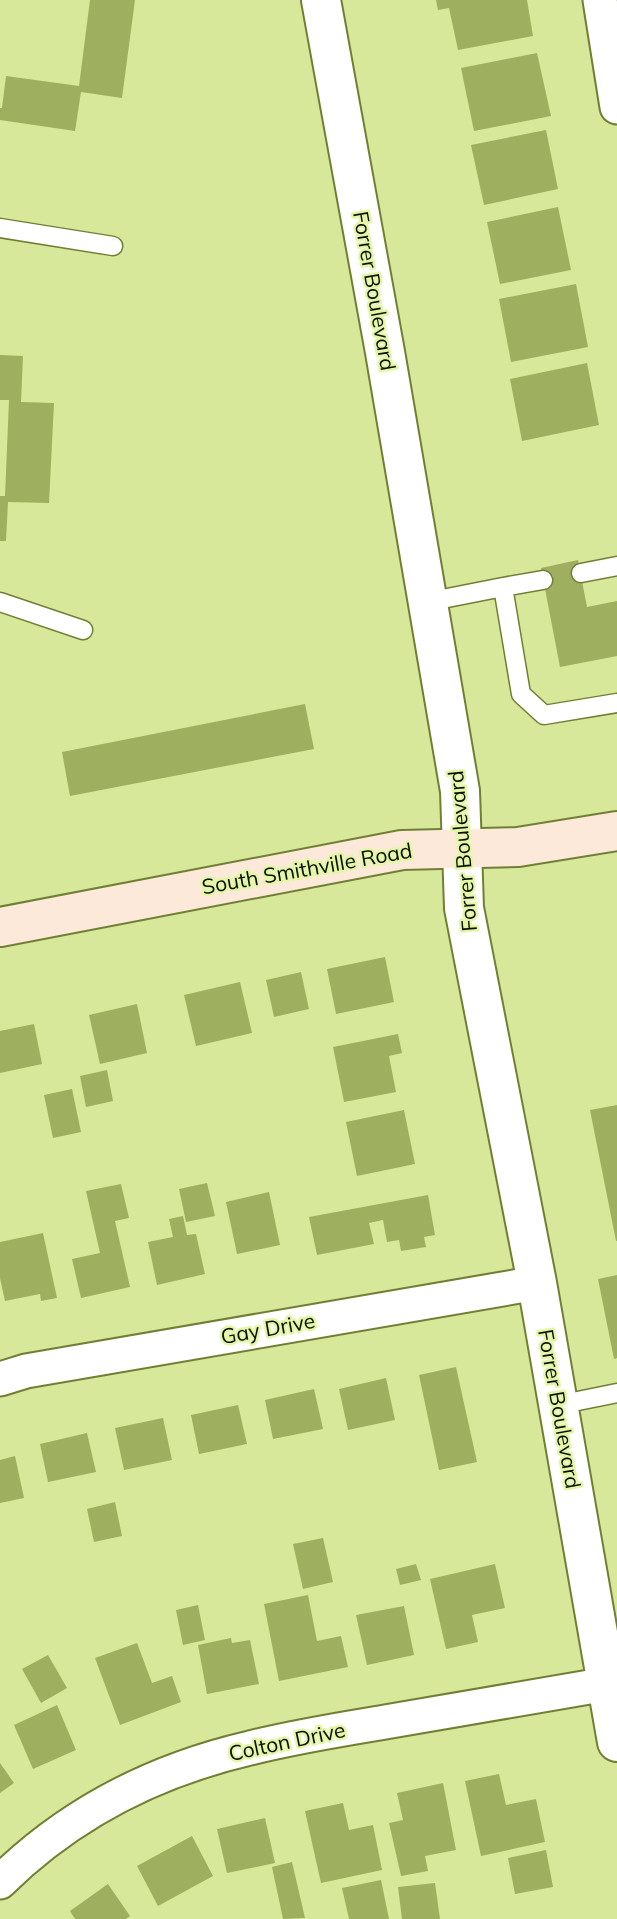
<svg xmlns="http://www.w3.org/2000/svg" width="617" height="1919" viewBox="0 0 617 1919" font-family="Mulish,sans-serif">
	<style>
		.building { fill: #9eaf5f }
		.lines { fill: none; stroke-linecap: round; stroke-linejoin: round }
		.service-casing { stroke: #717f34; stroke-width: 21 }
		.minor-casing { stroke: #717f34; stroke-width: 37 }
		.tertiary-casing { stroke: #717f34; stroke-width: 42 }
		.secondary-casing { stroke: #717f34; stroke-width: 42 }
		.service { stroke: #fff; stroke-width: 18 }
		.minor { stroke: #fff; stroke-width: 33 }
		.tertiary { stroke: #fff; stroke-width: 38 }
		.secondary { stroke: #fde9d9; stroke-width: 38 }
		.labels { text-anchor: middle; stroke-width: 5; stroke-linejoin: round; paint-order: stroke }
		.street-label { font-size: 21px; fill: #0b0f00; stroke: #e4f6a7 }
	</style>
	<rect width="100%" height="100%" fill="#d7e89a"/>
	<path class="building" d="M90,0H135L122,98L81,92L75,131L0,120V108H2L6,76L79,86Z
		M436,0H527L533,36L458,50L449,8L438,10Z
		M537,53L551,116L474,131L461,68Z
		M546,130L558,189L484,205L471,145Z
		M558,207L571,270L500,284L487,222Z
		M576,284L588,347L511,362L499,299Z
		M0,355L23,356L21,402L54,403L49,503L8,502L6,541H0V496H5L9,400H0Z
		M587,363L599,425L522,441L510,379Z
		M578,560L587,607L617,601V656L560,667L541,568Z
		M305,704L314,749L70,796L62,752Z
		M385,957L394,1002L336,1014L327,969Z
		M301,972L309,1009L274,1017L266,980Z
		M240,982L252,1033L196,1046L184,995Z
		M137,1004L147,1053L100,1064L89,1015Z
		M34,1024L42,1064L0,1073V1031Z
		M398,1034L402,1053L389,1056L396,1092L344,1102L333,1047Z
		M107,1070L113,1101L86,1107L80,1076Z
		M72,1089L81,1132L53,1138L44,1095Z
		M617,1105V1241H616L590,1110Z
		M404,1110L415,1164L357,1176L346,1122Z
		M207,1183L215,1216L186,1222L179,1189Z
		M121,1184L129,1218L115,1221L130,1287L81,1298L72,1259L100,1253L86,1191Z
		M269,1192L280,1245L237,1254L226,1202Z
		M428,1195L435,1235L424,1237L426,1247L401,1251L399,1240L387,1242L383,1220L369,1223L374,1244L317,1255L309,1217Z
		M183,1216L187,1235L196,1234L205,1274L157,1285L148,1242L173,1237L169,1219Z
		M43,1233L57,1298L41,1301L40,1294L5,1301L0,1278V1242Z
		M617,1275V1358L614,1359L598,1279Z
		M456,1367L477,1462L439,1470L419,1375Z
		M386,1378L395,1420L348,1430L339,1389Z
		M314,1389L323,1429L273,1439L265,1400Z
		M238,1405L247,1444L199,1454L191,1415Z
		M163,1418L172,1460L124,1470L115,1428Z
		M87,1433L96,1472L48,1482L40,1444Z
		M15,1456L24,1498L0,1503V1460Z
		M115,1502L122,1536L94,1542L87,1509Z
		M323,1538L333,1582L303,1589L293,1544Z
		M416,1564L421,1580L400,1585L396,1569Z
		M495,1564L505,1608L472,1615L478,1642L446,1649L430,1579Z
		M308,1595L317,1641L341,1636L348,1667L279,1681L264,1604Z
		M198,1605L205,1640L183,1645L176,1610Z
		M404,1606L414,1655L367,1665L356,1615Z
		M231,1638L232,1643L250,1640L259,1684L207,1694L198,1645Z
		M137,1643L152,1683L172,1676L181,1702L120,1725L95,1658Z
		M48,1655L67,1688L41,1703L22,1669Z
		M57,1705L76,1750L33,1769L14,1725Z
		M0,1763L14,1783L0,1793Z
		M499,1774L506,1805L536,1799L545,1842L481,1856L465,1781Z
		M443,1783L456,1850L425,1856L428,1871L401,1876L389,1823L403,1820L397,1793Z
		M343,1803L349,1830L373,1825L382,1870L321,1883L305,1811Z
		M265,1818L275,1863L227,1873L217,1829Z
		M192,1836L213,1876L158,1906L137,1866Z
		M546,1850L553,1887L515,1894L508,1858Z
		M292,1862L305,1918L283,1919L272,1867Z
		M381,1880L389,1919H349L342,1888Z
		M435,1883L440,1919H402L398,1887Z
		M108,1884L130,1916L126,1919H75L70,1911Z"/>
	<g class="lines">
		<defs>
			<path id="service" d="M0,228L113,246
				M581,573L617,566
				M503,587L543,580
				M0,602L83,630
				M427,602L503,587L521,694L544,715L617,703
				M558,1405L617,1393"/>
			<path id="minor" d="M600,0L617,107
				M0,1379L26,1371L537,1283
				M0,1882C70,1813 155,1770 250,1748C297,1736 344,1729 391,1721C463,1709 535,1697 607,1684"/>
			<path id="tertiary" d="M321,0L385,352L460,791L464,908L537,1283L617,1742"/>
			<path id="secondary" d="M0,927L402,850L518,847L617,831"/>
		</defs>
		<use href="#service" class="service-casing"/>
		<use href="#minor" class="minor-casing"/>
		<use href="#tertiary" class="tertiary-casing"/>
		<use href="#secondary" class="secondary-casing"/>
		<use href="#service" class="service"/>
		<use href="#minor" class="minor"/>
		<use href="#tertiary" class="tertiary"/>
		<use href="#secondary" class="secondary"/>
	</g>
	<g class="labels">
		<g class="street-label">
			<text transform="translate(374 291) rotate(80)" y="7">Forrer Boulevard</text>
			<text transform="translate(463 851) rotate(-95)" y="7">Forrer Boulevard</text>
			<text transform="translate(307 869) rotate(-10)" y="7">South Smithville Road</text>
			<text transform="translate(268 1329) rotate(-10)" y="7">Gay Drive</text>
			<text transform="translate(559 1409) rotate(80)" y="7">Forrer Boulevard</text>
			<text transform="translate(287 1742) rotate(-12)" y="7">Colton Drive</text>
		</g>
	</g>
</svg>
